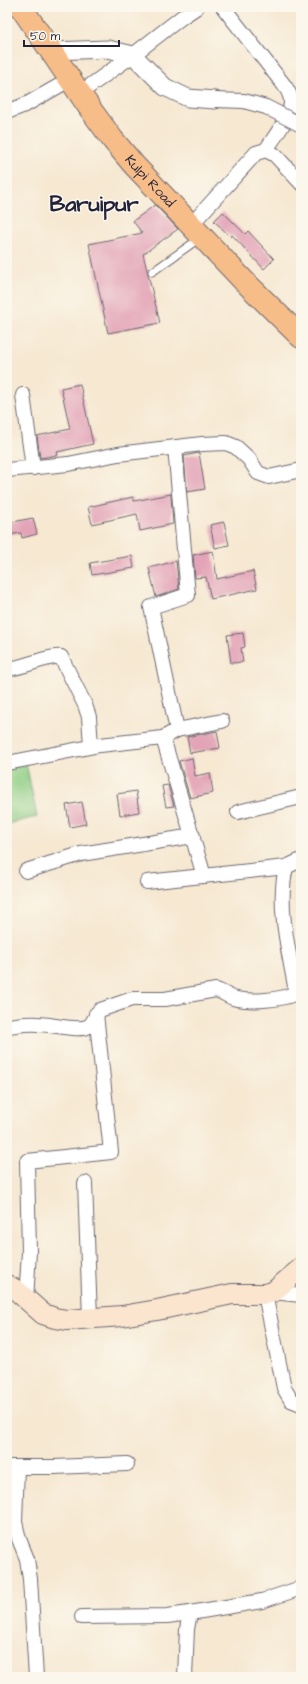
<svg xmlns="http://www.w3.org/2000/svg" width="308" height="1684" font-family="'Architects Daughter',sans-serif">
	<rect width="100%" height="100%" fill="#fbf7ec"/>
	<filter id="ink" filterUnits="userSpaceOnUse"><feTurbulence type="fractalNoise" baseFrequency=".025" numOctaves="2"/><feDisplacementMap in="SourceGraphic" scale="8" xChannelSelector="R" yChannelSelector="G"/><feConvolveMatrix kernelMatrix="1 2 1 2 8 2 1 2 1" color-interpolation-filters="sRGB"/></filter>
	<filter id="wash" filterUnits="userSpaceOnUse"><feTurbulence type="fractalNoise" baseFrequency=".012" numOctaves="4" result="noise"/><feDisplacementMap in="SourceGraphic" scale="16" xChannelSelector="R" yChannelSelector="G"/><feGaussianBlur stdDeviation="0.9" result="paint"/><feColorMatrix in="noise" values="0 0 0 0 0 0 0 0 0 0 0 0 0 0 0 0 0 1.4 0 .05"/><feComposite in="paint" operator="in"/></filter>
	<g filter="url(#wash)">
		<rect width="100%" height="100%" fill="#f6e8d1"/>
		<!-- green -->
		<polygon fill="#8fce85" stroke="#587860" points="26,763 37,817 7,824 7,767"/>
		<g id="blocks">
			<!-- building -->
			<g fill="#e3a4b8">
				<polygon points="155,205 178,229 143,254 160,323 108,333 89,244 142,233 133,221"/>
				<polygon points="223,212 245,234 248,231 274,259 264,269 232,235 231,237 214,221"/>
				<polygon points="80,384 93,444 57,452 58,455 40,458 37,436 70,429 61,388"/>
				<polygon points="199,453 205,489 187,492 184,456"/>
				<polygon points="171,494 173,524 140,531 137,514 92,524 88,507 133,497 134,501"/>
				<polygon points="33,518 37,534 22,538 21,533 7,535 7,523"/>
				<polygon points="224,522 229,545 215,548 210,525"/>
				<polygon points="213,551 217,579 253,571 257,589 211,599 206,577 195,578 193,555"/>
				<polygon points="132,556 134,568 92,575 90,563"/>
				<polygon points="176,561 179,589 156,597 149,568"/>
				<polygon points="243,633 245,647 241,648 243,662 231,663 227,635"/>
				<polygon points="217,731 220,748 190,753 187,737"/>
				<polygon points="192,758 195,776 210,773 213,793 190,798 179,761"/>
				<polygon points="168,785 174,806 166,807 162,786"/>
				<polygon points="136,791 139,812 120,815 117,794"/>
				<polygon points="82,802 86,824 70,827 66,805"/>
			</g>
		</g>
	</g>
	<g filter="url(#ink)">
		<use href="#blocks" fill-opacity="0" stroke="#6c6770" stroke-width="1"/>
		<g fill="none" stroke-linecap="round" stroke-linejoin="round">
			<!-- service casing -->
			<g stroke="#6c6770" stroke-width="9">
				<polyline id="service" points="152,272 200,238"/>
			</g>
			<!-- minor casing -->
			<g stroke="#6c6770" stroke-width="16">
				<g id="minor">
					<path d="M223 7 284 85C286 88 289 92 290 96 296 111 274 137 266 150"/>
					<polyline points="80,93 133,55 182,17 197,7"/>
					<polyline points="7,112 27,104 71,79"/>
					<polyline points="190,226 256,153 266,150 275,155 301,183"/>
					<polyline points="23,395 33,468"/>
					<polyline points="175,447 188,595 151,607 177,730"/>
					<polyline points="7,470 68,464 118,454 202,444 226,443 236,447 249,459 258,473 269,477 301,470"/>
					<path d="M7 669C23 668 48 655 61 657L85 705 89 717 91 746"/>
					<polyline points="163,738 204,876"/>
					<polyline points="7,763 100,745 163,738 177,730 222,721"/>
					<polyline points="238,812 301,797"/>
					<polyline points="26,871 81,854 193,836"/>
					<polyline points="147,882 286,867"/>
					<path d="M7 1026C17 1025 28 1023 38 1024 50 1024 77 1031 87 1027 93 1025 95 1015 100 1010L132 999H165L216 990C224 992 229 998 237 999 252 1002 280 1000 294 994L295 986C288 947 277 906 286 867L301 860"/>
					<polyline points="85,1183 90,1318"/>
					<polyline points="273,1292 301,1295"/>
					<polyline points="265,1294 284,1388 291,1400 301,1404"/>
					<polyline points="26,1300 29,1252 27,1161 111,1152 96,1014"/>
					<polyline points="7,1467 54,1467 127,1464"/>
					<polyline points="17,1467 15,1522 19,1539 27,1559 30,1579 36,1677"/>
					<polyline points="82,1617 167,1616 190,1613 262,1601 301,1588"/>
					<polyline points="185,1677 187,1629 190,1613"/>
				</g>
			</g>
			<!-- tertiary casing -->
			<g stroke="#6c6770" stroke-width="19">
				<polyline id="tertiary" points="51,51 108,49 133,55 165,87 188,98 215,100"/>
			</g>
			<!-- secondary casing -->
			<g stroke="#6c6770" stroke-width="22">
				<polyline id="secondary" points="7,1285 16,1290 43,1314 55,1318 67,1320 122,1316 157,1310 232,1294 265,1294 273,1292 301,1268"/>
			</g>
			<!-- primary casing -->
			<g stroke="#6c6770" stroke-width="24">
				<g id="primary">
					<path id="s1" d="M21 7 91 110 113 140 134 165 243 280 301 337"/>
				</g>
			</g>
			<!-- service -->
			<use href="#service" stroke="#fff" stroke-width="7"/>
			<!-- minor -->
			<use href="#minor" stroke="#fff" stroke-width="14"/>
			<!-- tertiary -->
			<use href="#tertiary" stroke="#fff" stroke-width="17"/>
			<!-- secondary -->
			<use href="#secondary" stroke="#fce5cf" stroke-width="20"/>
			<!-- primary -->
			<use href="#primary" stroke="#f7bd88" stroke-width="22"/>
			<!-- minor-bridge casing -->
			<g stroke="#6c6770" stroke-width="16" stroke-linecap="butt">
				<polyline id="minor-bridge" points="215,100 244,101 266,107 301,125"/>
			</g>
			<!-- minor-bridge -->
			<use href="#minor-bridge" stroke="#fff" stroke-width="14"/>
		</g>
	</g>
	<g text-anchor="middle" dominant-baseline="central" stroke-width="3" stroke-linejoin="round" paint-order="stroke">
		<!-- street labels -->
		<g font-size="14" fill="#22223b" stroke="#fbf7ec">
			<text stroke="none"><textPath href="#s1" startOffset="217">Kulpi Road</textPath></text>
		</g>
		<!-- town labels -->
		<g font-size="22" font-weight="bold" fill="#22223b" stroke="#fbf7ec">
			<text x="94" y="204">Baruipur</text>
		</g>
	</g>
	<!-- margin -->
	<rect width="308" height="1684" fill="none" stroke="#fbf7ec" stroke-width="24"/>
	<!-- scale -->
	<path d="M24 40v6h95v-6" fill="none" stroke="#22223b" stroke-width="2"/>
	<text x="30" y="40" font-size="12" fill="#22223b" stroke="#fbf7ec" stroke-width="3" paint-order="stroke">50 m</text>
</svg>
